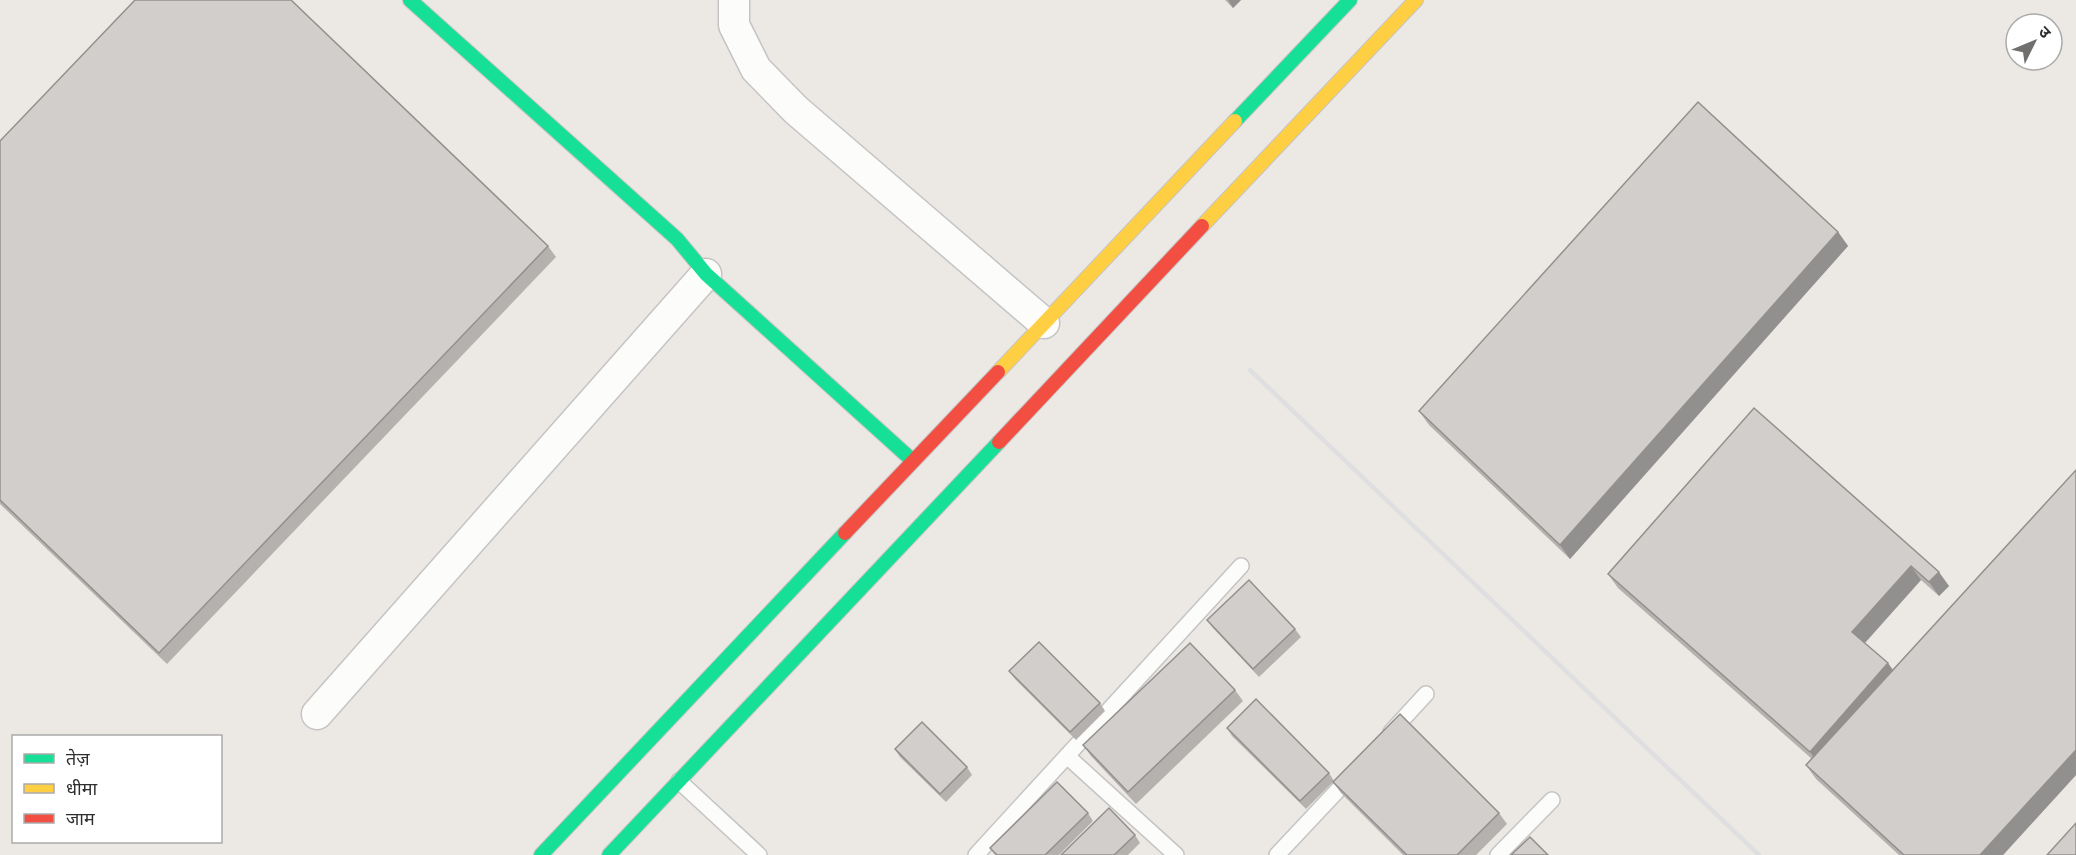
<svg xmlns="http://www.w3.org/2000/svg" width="2076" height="855" font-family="'Sofia Sans Condensed','Noto Sans Devanagari',sans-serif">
	<rect width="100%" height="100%" fill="#ece8e4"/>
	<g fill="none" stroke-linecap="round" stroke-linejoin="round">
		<!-- lane casing -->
		<g stroke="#c5c4c5" stroke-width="18">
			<g id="lane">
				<polyline points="1391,732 1426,694"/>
				<polyline points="1067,756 1176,855"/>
				<polyline points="679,781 759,855"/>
				<polyline points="976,855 1241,566"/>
				<polyline points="1277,855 1353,774"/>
				<polyline points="1498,855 1552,800"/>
			</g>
		</g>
		<!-- street casing -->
		<g stroke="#c5c4c5" stroke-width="33">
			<g id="street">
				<polyline points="734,0 734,25 756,69 796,110 1044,323"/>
				<polyline points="317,714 706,274"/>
			</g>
		</g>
		<!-- fast casing -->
		<g stroke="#c5c4c5" stroke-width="16">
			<g id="fast">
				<polyline points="410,0 677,239 706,274 913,461"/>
				<polyline points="1235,121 1350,0"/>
				<polyline points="541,855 845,533"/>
				<polyline points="609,855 999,442"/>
			</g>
		</g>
		<!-- slow casing -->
		<g stroke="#c5c4c5" stroke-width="16">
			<g id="slow">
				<polyline points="1202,226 1416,0"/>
				<polyline points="998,372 1235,121"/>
			</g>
		</g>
		<!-- jam casing -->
		<g stroke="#c5c4c5" stroke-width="16">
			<g id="jam">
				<polyline points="999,442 1202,226"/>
				<polyline points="845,533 998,372"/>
			</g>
		</g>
		<!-- lane -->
		<use href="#lane" stroke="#fcfcfb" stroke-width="15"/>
		<!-- street -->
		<use href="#street" stroke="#fcfcfb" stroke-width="30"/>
		<!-- fast -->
		<use href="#fast" stroke="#16e098" stroke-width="14"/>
		<!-- slow -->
		<use href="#slow" stroke="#ffcf43" stroke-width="14"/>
		<!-- jam -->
		<use href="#jam" stroke="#f24e42" stroke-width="14"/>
		<!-- rail -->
		<polyline stroke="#dfdfe1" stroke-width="4.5" points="1250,370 1759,855"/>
	</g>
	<!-- wall -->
	<g fill="#b4b1af">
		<polygon points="1225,0 1241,0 1233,8"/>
		<polygon points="0,141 548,246 556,257 167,664 0,504"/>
		<polygon points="1838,232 1848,246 1570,559 1429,425 1419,411"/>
		<polygon points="1754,408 1949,586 1939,596 1921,580 1865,643 1893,670 2076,470 2076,775 2003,855 1899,855 1816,779 1806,765 1812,759 1618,588 1608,574"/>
		<polygon points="1207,620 1295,629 1301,637 1259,677 1213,628"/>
		<polygon points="1009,671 1100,703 1105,711 1076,740 1015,679"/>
		<polygon points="1235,690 1243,701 1136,804 1091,756 1083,745"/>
		<polygon points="1227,728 1329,773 1334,781 1306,809 1232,736"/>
		<polygon points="895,749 967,767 972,775 946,802 900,757"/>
		<polygon points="1333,782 1499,813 1507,824 1476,855 1403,855 1341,793"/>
		<polygon points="1088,813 1093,821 1059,855 995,855 990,848"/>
		<polygon points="1135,835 1140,843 1128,855 1061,855"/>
	</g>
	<!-- shaded-wall -->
	<g fill="#92908e">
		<polygon points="1228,0 1241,0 1233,8"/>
		<polygon points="1838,232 1848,246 1570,559 1560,545"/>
		<polygon points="1911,566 1921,580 1862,646 1852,632"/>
		<polygon points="1939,572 1949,586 1939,596 1929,582"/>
		<polygon points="1888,663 1898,677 1820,766 1810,752"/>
		<polygon points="2076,750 2076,775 2003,855 1980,855"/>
	</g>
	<!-- building -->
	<g fill="#d1cecb" stroke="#92908e" stroke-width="1.5">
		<polygon points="135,0 291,0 548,246 159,653 0,500 0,141"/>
		<polygon points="1698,102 1838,232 1560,545 1419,411"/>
		<polygon points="1754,408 1939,572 1929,582 1911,566 1852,632 1888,663 1810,752 1608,574"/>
		<polygon points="2076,470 2076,750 1980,855 1904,855 1806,765"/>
		<polygon points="1249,580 1295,629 1253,669 1207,620"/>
		<polygon points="1039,642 1100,703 1070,732 1009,671"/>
		<polygon points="1190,643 1235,690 1128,792 1083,745"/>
		<polygon points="1256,699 1329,773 1300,801 1227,728"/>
		<polygon points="1400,714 1499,813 1457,855 1407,855 1333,782"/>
		<polygon points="922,722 967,767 940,794 895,749"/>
		<polygon points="1057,782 1088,813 1045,855 997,855 990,848"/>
		<polygon points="1109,808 1135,835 1114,855 1061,855"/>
		<polygon points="2076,823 2076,855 2047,855"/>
		<polygon points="1530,837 1548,855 1511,855"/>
	</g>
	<!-- legend -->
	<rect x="12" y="735" width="210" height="108" fill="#ffffff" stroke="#ababab" stroke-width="1.5"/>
	<rect x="24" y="754" width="30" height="9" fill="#16e098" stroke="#ababab" stroke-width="1.5"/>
	<text x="66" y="765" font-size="18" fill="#2e2e2e">तेज़</text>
	<rect x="24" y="784" width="30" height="9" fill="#ffcf43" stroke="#ababab" stroke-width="1.5"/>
	<text x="66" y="795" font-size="18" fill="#2e2e2e">धीमा</text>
	<rect x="24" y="814" width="30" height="9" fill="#f24e42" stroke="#ababab" stroke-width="1.5"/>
	<text x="66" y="825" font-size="18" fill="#2e2e2e">जाम</text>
	<!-- north arrow -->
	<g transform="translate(2034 42) rotate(47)"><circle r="28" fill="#ffffff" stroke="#ababab" stroke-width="1.5"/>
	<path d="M0-4.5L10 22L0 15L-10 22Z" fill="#706f6e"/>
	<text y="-9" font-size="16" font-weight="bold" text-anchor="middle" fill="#2e2e2e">उ</text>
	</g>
</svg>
